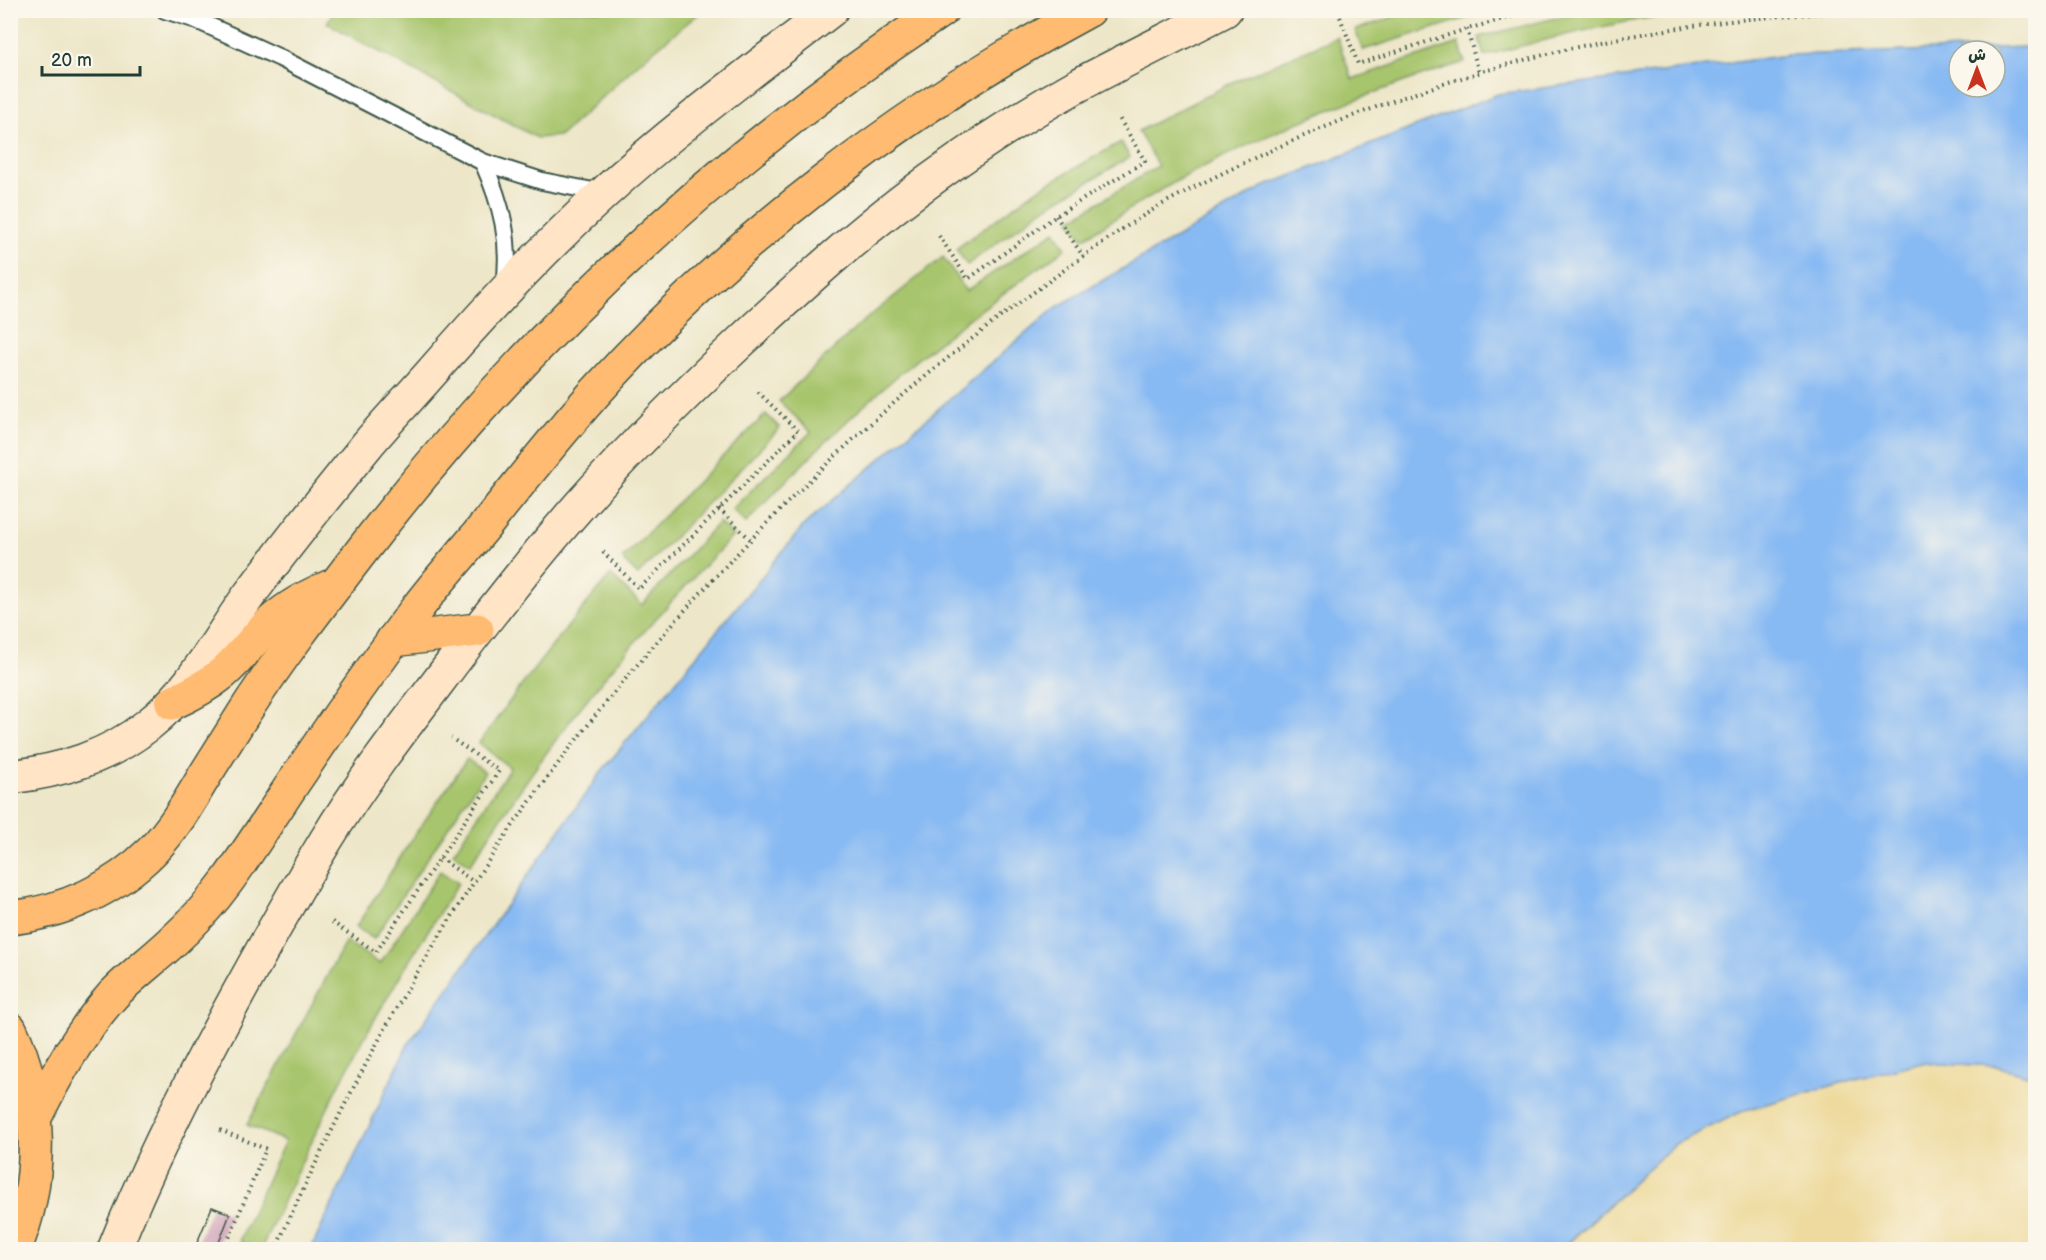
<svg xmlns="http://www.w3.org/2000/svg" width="2046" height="1260" font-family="'Balsamiq Sans','Playpen Sans Arabic',sans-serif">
	<rect width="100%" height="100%" fill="#fbf7ec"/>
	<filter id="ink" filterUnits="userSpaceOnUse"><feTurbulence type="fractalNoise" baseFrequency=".0167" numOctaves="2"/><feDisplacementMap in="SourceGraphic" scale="12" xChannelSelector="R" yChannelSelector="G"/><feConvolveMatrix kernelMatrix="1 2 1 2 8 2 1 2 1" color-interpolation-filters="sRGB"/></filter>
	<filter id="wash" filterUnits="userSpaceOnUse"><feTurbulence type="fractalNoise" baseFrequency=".008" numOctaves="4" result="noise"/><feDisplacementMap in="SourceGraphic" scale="24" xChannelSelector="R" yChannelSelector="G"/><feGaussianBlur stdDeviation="1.35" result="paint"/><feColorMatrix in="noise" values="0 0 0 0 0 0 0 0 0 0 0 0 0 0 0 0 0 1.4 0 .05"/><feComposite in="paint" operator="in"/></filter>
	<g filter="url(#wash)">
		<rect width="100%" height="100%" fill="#ede6c8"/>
		<!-- green -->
		<g fill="#a7c56c" stroke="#638150" stroke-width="1.5">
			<polygon points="1414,10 1490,10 1490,11 1363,50 1355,30"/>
			<polygon points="334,11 334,10 702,11 643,59 560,136 537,138 327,23"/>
			<path d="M1584 11 1585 10 1695 11C1623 20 1554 37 1484 56L1479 37Z"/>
			<path d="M1337 37 1352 79 1459 43 1465 62C1375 90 1289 123 1205 166 1163 187 1123 213 1083 239L1070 220 1158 166 1138 131 1235 81Z"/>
			<polygon points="1121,142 1130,157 1046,207 967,265 956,249 1035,191"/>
			<path d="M1055 231 1066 248C1009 290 950 330 896 377 843 423 794 471 746 523L732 509 811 432 779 401 860 324 943 257 966 291Z"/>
			<polygon points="766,414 780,428 638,575 622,559 717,462"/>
			<path d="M719 522 733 536C684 587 636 638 592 693 548 748 508 806 470 865L453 853 510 768 479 743C521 685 564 629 611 575L642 605Z"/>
			<polygon points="467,759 485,772 374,939 356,927 410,842"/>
			<path d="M440 871 458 883C421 942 383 1002 350 1064 318 1125 290 1187 261 1249L239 1241 285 1141 247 1125 346 941 380 964Z"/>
		</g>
		<!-- sand -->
		<polygon fill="#eeda9e" stroke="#868c69" stroke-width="1.5" points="1922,1062 1996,1066 2035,1077 2035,1249 1561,1250 1675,1144 1745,1110 1859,1078"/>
		<!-- water -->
		<path fill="#87b9f3" stroke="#537b94" stroke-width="1.5" fill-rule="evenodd" d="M2026 47 2036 48 2035 1077 1996 1066 1922 1062 1859 1078 1745 1110 1675 1144 1561 1249H311L407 1046 601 772 805 524 1055 308 1263 187 1498 94 1788 55ZM1959 51H1995V87H1959Z"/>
		<g id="blocks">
			<!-- building -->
			<polygon fill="#c996b0" points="212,1207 230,1214 216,1250 194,1250"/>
		</g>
	</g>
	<g filter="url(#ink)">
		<use href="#blocks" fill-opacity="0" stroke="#3e564a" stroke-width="1.5"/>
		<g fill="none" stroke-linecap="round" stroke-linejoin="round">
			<!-- lane casing -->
			<g stroke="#3e564a" stroke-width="20">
				<g id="lane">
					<polyline points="165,10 194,19 280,58 483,162 542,181 603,193"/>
					<path d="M483 162C502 205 511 240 505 286"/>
				</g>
			</g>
			<!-- secondary casing -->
			<g stroke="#3e564a" stroke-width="36">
				<g id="secondary">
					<path d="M10 777C61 771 108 757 148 725 192 691 218 638 250 594 288 543 327 494 367 445 388 420 411 396 432 372 486 310 542 250 603 194 675 128 754 70 831 10"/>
					<path d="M114 1250C149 1162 192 1078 237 996 266 943 295 891 326 840 359 786 397 736 435 686 481 625 528 564 579 506 628 450 681 398 735 347 799 287 864 227 936 176 980 144 1026 114 1073 88 1123 61 1175 36 1225 10"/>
				</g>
			</g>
			<!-- highway casing -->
			<g stroke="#3e564a" stroke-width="36">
				<g id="highway">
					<polyline points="393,640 477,630"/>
					<path d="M172 703C190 695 207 686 223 673 238 660 250 644 264 629 282 610 305 597 329 587"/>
					<path d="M10 918C64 912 114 889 152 851 174 828 189 802 205 775 218 754 231 734 244 713 279 659 318 608 357 557 521 342 716 160 942 10"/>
					<path d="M10 1029C42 1095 44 1182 14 1250"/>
					<path d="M34 1119C56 1075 80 1032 113 995 131 976 152 961 171 943 192 924 212 902 228 880 254 844 277 806 302 770 338 716 376 663 415 611 438 580 465 551 489 521 523 478 557 436 593 395 733 239 905 108 1089 10"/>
				</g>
			</g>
			<!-- path -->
			<g stroke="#3e564a" stroke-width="4" stroke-dasharray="1.5 4.5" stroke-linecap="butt">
				<polyline points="1927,10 2036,14"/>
				<polyline points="1340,17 1358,64 1467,29 1536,10"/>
				<polyline points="1467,29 1479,73"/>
				<polyline points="1056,216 1083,256"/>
				<polyline points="939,236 968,279 1056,216 1145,161 1119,118"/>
				<polyline points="719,509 750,539"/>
				<polyline points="603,552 639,589 798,431 756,390"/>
				<polyline points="440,858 474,882"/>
				<polyline points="332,922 376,952 499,771 451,738"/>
				<polyline points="220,1130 266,1149 224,1250"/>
				<polyline points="225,1247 233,1250"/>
				<path d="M275 1250C328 1134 385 1020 454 913 553 758 667 621 798 492 877 414 957 347 1048 282 1083 256 1119 230 1156 208 1190 188 1227 171 1263 154 1401 91 1549 45 1700 25 1769 15 1838 12 1907 10"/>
			</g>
			<!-- lane -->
			<use href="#lane" stroke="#fff" stroke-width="16"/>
			<!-- secondary -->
			<use href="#secondary" stroke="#ffe4c6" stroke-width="33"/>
			<!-- highway -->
			<use href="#highway" stroke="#febb71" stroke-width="33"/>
		</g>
	</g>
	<!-- margin -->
	<rect width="2046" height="1260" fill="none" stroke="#fbf7ec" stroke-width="36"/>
	<!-- north arrow -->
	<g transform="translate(1977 69)"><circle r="28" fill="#fbf7ec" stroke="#a3ada2" stroke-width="1.5"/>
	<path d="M0-4.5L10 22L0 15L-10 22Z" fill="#c8321e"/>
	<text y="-9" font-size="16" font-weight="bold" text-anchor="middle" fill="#1f3d34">ش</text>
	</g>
	<!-- scale -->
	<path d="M42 66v9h98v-9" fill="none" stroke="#1f3d34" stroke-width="3"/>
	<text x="51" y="66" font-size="18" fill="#1f3d34" stroke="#fbf7ec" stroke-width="4.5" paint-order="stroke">20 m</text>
</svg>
